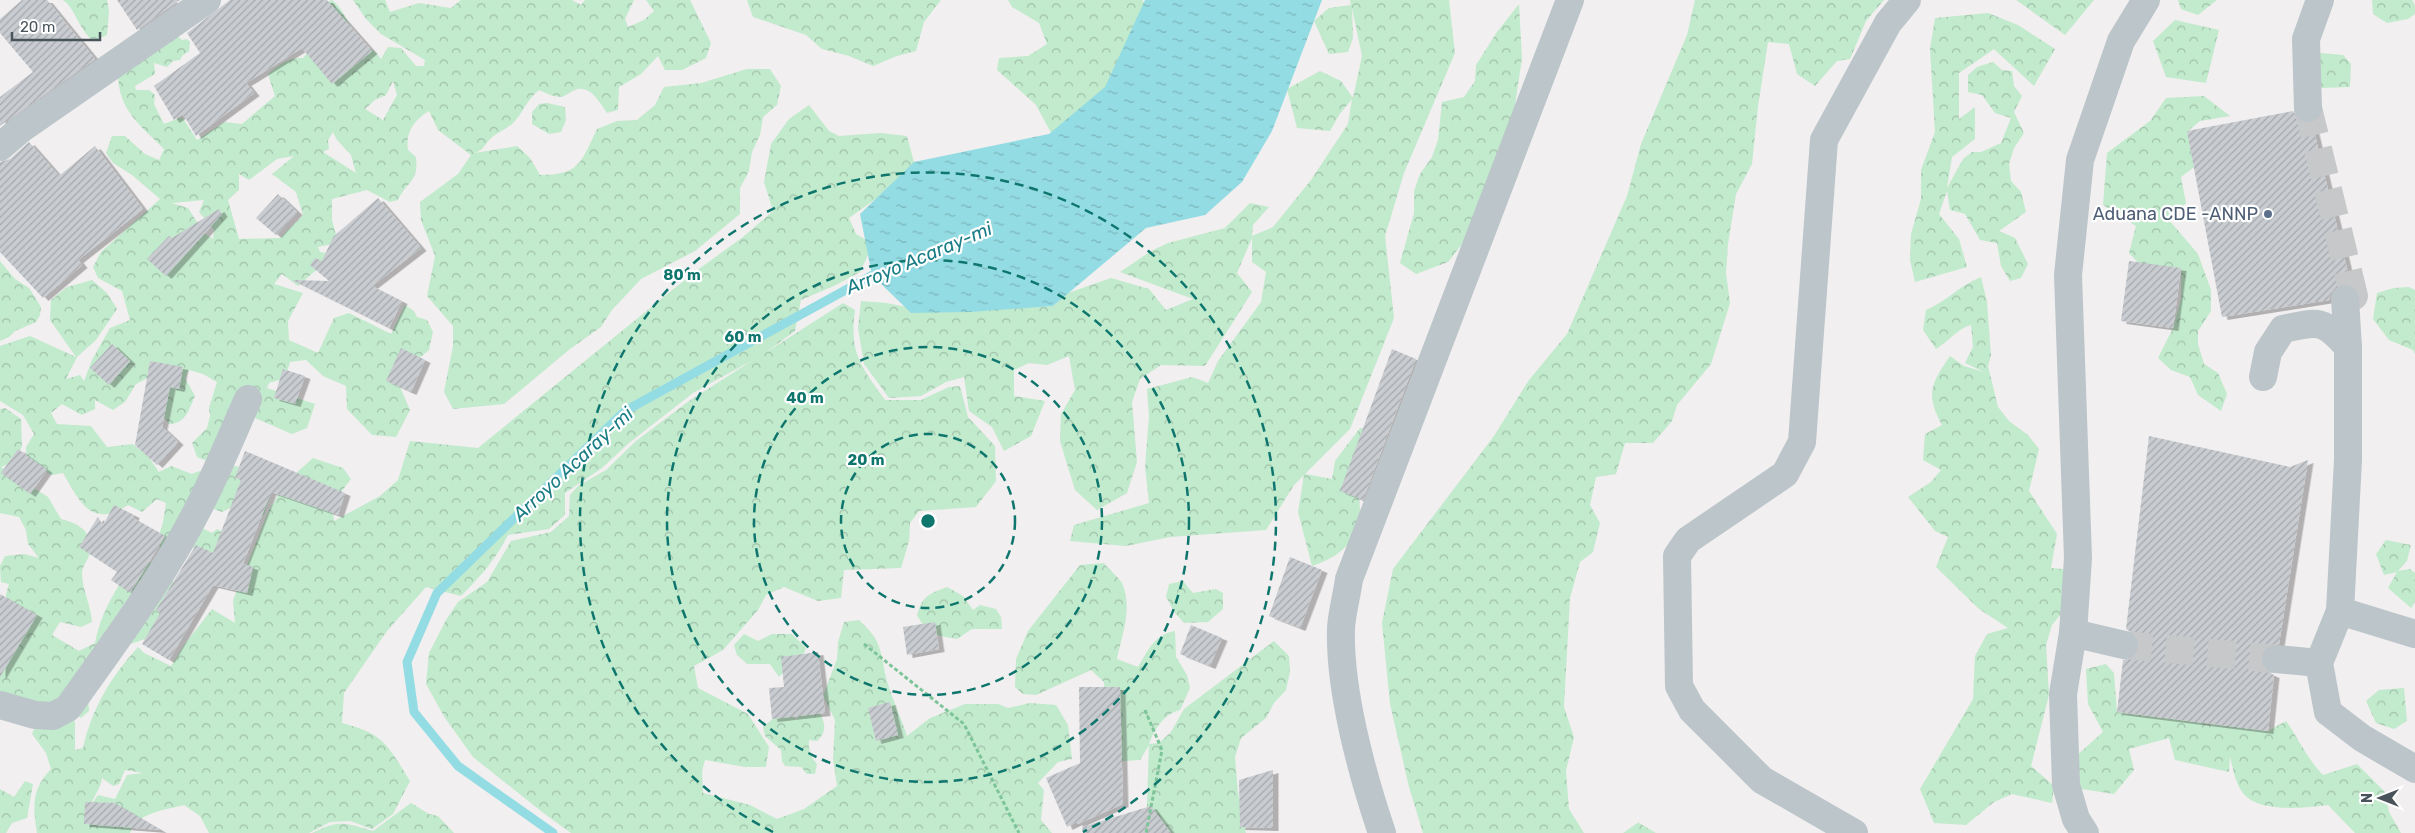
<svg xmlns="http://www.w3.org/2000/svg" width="2415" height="833" font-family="Rubik,sans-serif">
	<defs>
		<pattern id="forest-crowns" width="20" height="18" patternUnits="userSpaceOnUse" patternTransform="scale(1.25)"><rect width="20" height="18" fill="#c2eacd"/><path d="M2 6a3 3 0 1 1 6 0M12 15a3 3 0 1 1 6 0" fill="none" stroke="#a0c0a9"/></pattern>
		<pattern id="water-ripples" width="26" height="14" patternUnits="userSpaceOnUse" patternTransform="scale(1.25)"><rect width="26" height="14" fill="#94dce3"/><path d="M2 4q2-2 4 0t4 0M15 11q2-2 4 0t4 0" fill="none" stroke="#7bb5bb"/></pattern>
		<pattern id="building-hatch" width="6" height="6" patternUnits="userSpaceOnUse" patternTransform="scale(1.25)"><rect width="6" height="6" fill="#c9cdd1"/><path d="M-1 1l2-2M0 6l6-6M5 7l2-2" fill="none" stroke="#a5a9ad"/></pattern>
		<filter id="shadow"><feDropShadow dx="5.5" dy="3" stdDeviation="0" flood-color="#0004"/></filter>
	</defs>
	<rect width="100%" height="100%" fill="#f1efef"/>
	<!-- forest -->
	<g fill="url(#forest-crowns)" fill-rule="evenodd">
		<path d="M63 0H107L109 11 107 35 93 41C78 28 75 8 63 0Z"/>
		<path d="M332 0C343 8 347 22 354 34 361 44 374 48 381 59L388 47 401 48 416 66H424L425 60 381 34 366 19 353 0H385L390 12 419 3 451 8 461 0H572L581 5 585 0H634L625 19 628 27 644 20 654 11 646 0H690L711 43 706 58 682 70H665L658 56 641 74 619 87 618 110 607 113C600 103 590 84 575 90 570 92 566 96 561 97 553 97 546 93 539 90 526 100 523 114 512 124 505 130 496 133 489 140 484 146 483 150 475 153L517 146 530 158 540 175C580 175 581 162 597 129L617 121 637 120 655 105 664 87 701 83 747 69H770L781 86 777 105 763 117 760 135 752 152 749 171 740 188V214L695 251 641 279 612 310 601 327 570 349 504 404 453 409 444 392 453 346V326L427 296 435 256 421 220 420 202 458 174 471 155 438 130 429 111C414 120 405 133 408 150L416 157C419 182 408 180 398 200L390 202 367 190 332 199V220L338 243 318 247 320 252 352 257 349 269 315 271 298 286 282 274 274 284 303 293 288 321 289 340 318 353 334 318 349 313 391 334 405 305 414 311 417 317 427 320 433 332 429 350 396 378 410 410 396 437 372 435 347 409 346 386 323 376 306 360 290 362 285 378 269 383 267 388 315 404 307 428 292 434 255 418 240 422 212 463 197 457 192 443 207 428 210 416 209 408 217 382 203 374 189 370 185 378 195 396C189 409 186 424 169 424L158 409 157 373 136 384 125 402 113 410 95 400V409L82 415 62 404 51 413 57 424 91 426 107 447 133 444 148 456 159 472 171 466 192 474C208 468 235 458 249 474 256 482 260 492 269 499L264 515 253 520 236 505 222 512 211 508 202 528 212 533 217 529 226 533 210 559 186 543 163 551 157 542 163 522 166 503 157 499 142 512 128 505C91 529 80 502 63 473L52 475 26 462V447L34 434 23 415 0 401V346L30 336 76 357 50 320 51 300 67 287 92 280 107 293 117 309 96 340 77 357 66 379 80 375 84 381 92 360 110 328 130 320 122 291 98 278 93 267 101 252 160 199 132 175 113 163 106 153 112 136H125L145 154 159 160 164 149C140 125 118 110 118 73L175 34 182 40 187 39 190 42 189 51 182 56 180 60 173 61 167 67 154 63 155 74 135 86 136 90H149L155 95 154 104 164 124 182 117 197 140 224 122 242 124 275 96 268 74C279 65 288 57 303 58L307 53 319 5ZM393 81 397 95 383 120 365 109 375 100 386 95ZM333 132 337 140 351 155 356 173 323 152 329 149 328 140ZM294 156 272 174 296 192 303 215 280 238 239 239 228 200 239 190V174L249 180 277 159ZM204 200 199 212 214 230 213 239 204 233 188 208 172 203Z"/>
		<polygon points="747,0 941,0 924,22 916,51 897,56 873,66 849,56 822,49 806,35 753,17"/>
		<polygon points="1008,0 1142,0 1149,8 1158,67 1056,142 1036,105 997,70 999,58 1028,56 1047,44 1039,23 1012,7"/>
		<path d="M1350 0H1449L1455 53 1404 173 1385 236 1394 318 1350 429 1305 474 1332 479 1335 461 1360 428 1377 431 1387 415V438C1375 449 1361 467 1359 484 1357 495 1362 508 1359 519 1354 546 1336 558 1312 566L1298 512 1304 475 1294 485 1266 530 1170 537 1126 546 1070 541 1074 525 1149 503 1145 467 1149 416 1147 389 1192 377 1208 383 1218 361 1261 302 1266 272 1252 262V238L1237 273 1252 292 1205 366 1161 365 1140 379 1132 402 1137 462 1127 493 1097 510 1075 490 1060 441 1061 414 1075 390 1069 356 1047 365 1029 363 1014 370V396L1045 401 1031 436 1004 451 992 427 969 411 964 377 946 382 921 396 889 398 864 364 858 328 861 301 886 303 932 312 1053 306 1068 293 1111 278 1149 289 1166 310 1193 299 1120 272 1151 251 1168 243 1225 228 1250 203 1269 207 1253 225 1252 236 1273 227 1311 180 1348 124 1352 99 1339 115 1330 131 1297 128 1287 89 1320 71 1341 81 1353 98 1362 56 1352 8 1353 38 1348 52 1329 54 1314 21 1329 8 1351 5Z"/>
		<polygon points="1695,0 1884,0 1866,21 1850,59 1837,61 1815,86 1797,74 1789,44 1768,42 1758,106 1752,164 1736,194 1728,244 1726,273 1730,303 1711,364 1677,405 1672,421 1653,443 1625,443 1616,474 1596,477 1590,505 1600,523 1593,552 1580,562 1570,598 1564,707 1574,737 1566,771 1569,809 1584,833 1423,833 1409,787 1390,704 1382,623 1393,569 1494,436 1529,380 1567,334 1627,196 1641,144 1687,35"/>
		<polygon points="2016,0 2094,0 2065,35"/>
		<polygon points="2178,0 2217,0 2198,15 2181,9"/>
		<polygon points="2372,0 2412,0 2415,5 2415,14 2408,19 2387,23 2373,14"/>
		<polygon points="1519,4 1522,58 1514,112 1474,222 1462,244 1448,262 1416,274 1400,263 1414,213 1414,191 1420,174 1432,157 1438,140 1442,102 1464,97 1475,81 1476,65 1497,32"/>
		<polygon points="1988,13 2018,25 2055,49 2034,86 1994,49 1959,73 1959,119 1975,107 1975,139 1952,157 1947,188 1963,159 1972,152 1981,152 2001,143 2011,118 1995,113 1982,95 1968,92 1968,75 1977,67 1993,62 2002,70 2012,71 2014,86 2022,96 2014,112 2024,133 2014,148 2009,164 2011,181 2021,192 2026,212 1999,231 2015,238 2028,264 2021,278 2010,281 2001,266 1997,243 1980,240 1965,214 1950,210 1947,191 1939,214 1959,239 1967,267 1915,282 1910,260 1911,234 1921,199 1921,170 1935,132 1930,49 1935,18"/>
		<polygon points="2175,20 2219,30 2206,83 2166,77 2153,41"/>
		<polygon points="2321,53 2343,55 2351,64 2350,87 2321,88 2307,82 2307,63"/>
		<polygon points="2204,96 2230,116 2200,121 2188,131 2194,167 2181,177 2186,203 2169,220 2198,254 2211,290 2211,311 2198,331 2198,344 2204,364 2218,373 2227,394 2221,411 2198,395 2190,377 2171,370 2158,358 2173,328 2181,299 2181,269 2146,271 2129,253 2136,226 2103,205 2107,153 2150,121 2166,98"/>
		<polygon points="547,103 565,107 566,120 561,132 549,134 532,124 532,112 539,104"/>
		<path d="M809 105 829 131 839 136 880 133 907 136 916 170 849 218 856 234 873 244 860 272 836 285 801 300 795 331 765 353 843 303 855 310C849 354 861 366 885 400H921L949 387 960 386 968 417 995 446 996 481 976 507 919 511 910 523 909 541 901 568 844 570 841 598 818 601 784 587 766 595 758 610 723 650 694 666 698 688 748 714 769 747 766 767H745L705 760 702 771 703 793 750 805 777 819 804 809 837 786 833 759 835 720 823 696 837 659 838 642 844 622 859 620C884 643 879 650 887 681 892 699 901 717 907 736L930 718 965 704H998L1008 708 1030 703 1056 705 1068 725 1072 759 1058 762 1038 783 1044 790 1041 820 1052 833H571L546 815 473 757 445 718 426 684 429 653 446 620 458 602 487 582 511 541 551 532 569 516 570 495 578 486 606 470 636 441 689 401 753 360 693 393 629 443 602 468 565 493V515L549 529 508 535C496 559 480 577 461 596L426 587 387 631 344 693 342 723C385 734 388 746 410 781L393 814 372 829 350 821 330 822 309 833H209L200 816 184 805C166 810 137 812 130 833H37C33 806 31 790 51 769L46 753 32 734 37 722 0 697V606H6V594L9 584 1 582 0 566 5 556 24 554 39 558 28 544 26 530 19 517 0 513V409L5 408 21 419 22 446 16 461 1 467 48 497 61 519C77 523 94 531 90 552 89 559 82 566 82 573 82 590 91 605 92 622L81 627 60 622 52 635 79 651 95 643C101 611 118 585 137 559L159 565 173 574V586L167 592 173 604 161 633 131 644 119 643 88 698 89 711 81 718 70 708H65L75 722V750L83 748C92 708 111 677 138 647L144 653 171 666 184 645 212 609 235 623 233 600 268 512 286 482 313 458 343 468 351 479 332 504 334 521 380 496 398 480 410 441 478 448 692 274 743 237 773 211 764 182 771 144 789 119ZM125 770 143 773 127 775 115 799 98 795 91 805C94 795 101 788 102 778L113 786 119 784Z"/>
		<polygon points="0,261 15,279 29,288 41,307 40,315 36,322 15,331 9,337 0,341"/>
		<path d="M1981 277 1987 302 1991 356 1988 366 1998 407 2009 421 2028 435 2039 449 2029 491 2057 534 2051 568 2063 569 2068 605 2052 625 2046 645 2049 695 2031 766 2054 786 2052 803 2012 794 1994 802 1966 825 1934 823 1920 789 1973 699 1975 656 1987 634 2008 628 1979 609 1936 567 1948 537 1935 531 1908 497 1931 482 1941 470 1923 460 1925 434 1942 425C1925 394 1931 384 1950 356L1964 366 1984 372 1965 363 1973 347 1971 325C1957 329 1949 341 1936 349L1923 330 1926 310C1946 302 1960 285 1981 277Z"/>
		<polygon points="2409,287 2415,290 2415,354 2413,350 2389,340 2373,319 2377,293 2394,288"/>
		<polygon points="2386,540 2411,545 2407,561 2398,571 2410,569 2415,573 2415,602 2411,608 2388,588 2397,572 2384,575 2376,554"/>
		<path d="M1104 563C1109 569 1119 578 1122 583 1133 608 1122 634 1117 659L1138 667C1148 650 1155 634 1175 631L1176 657 1187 675 1190 688 1180 710C1163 715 1155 728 1149 744L1159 743 1171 732 1184 709 1274 641 1289 656 1290 672 1286 690 1274 703 1266 718 1241 738 1235 757 1238 792 1246 833H1146L1149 745 1140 760 1125 761 1109 759 1104 682 1091 670 1036 695 1023 694 1015 687 1016 659 1028 631 1080 565Z"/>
		<polygon points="1183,581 1193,593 1216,589 1223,593 1223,609 1208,622 1184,623 1175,613 1166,597 1169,584"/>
		<path d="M947 587 963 596 973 610 980 605 996 609 1001 617 1002 629H972L957 639C935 635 929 636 917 615 923 595 929 594 947 587Z"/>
		<polygon points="744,634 758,641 772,634 792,634 806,648 800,663 788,667 779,677 770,664 747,664 737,655 734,645"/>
		<path d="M2106 664 2114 673 2117 712 2268 731 2286 721C2299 739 2307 759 2323 775L2357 764 2385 792 2389 812 2401 833H2355L2328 805C2306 808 2266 812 2248 798 2236 789 2233 769 2230 756L2229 772 2175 760 2169 738 2129 749 2134 770 2114 794 2075 788V757L2103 732 2088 704 2086 669Z"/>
		<polygon points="2404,688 2407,721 2394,729 2376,723 2366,701 2379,690"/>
		<path d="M801 710H818C825 721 828 731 817 741L809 740C808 750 811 757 817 764L815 774H807L801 767 785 766 782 761 781 750 765 736 763 727 782 711 792 713 796 720Z"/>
		<polygon points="25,781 33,784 27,818 12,823 6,833 0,833 0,789 14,797"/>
		<path d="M411 803 429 814 438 816 454 833H312C339 819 346 823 373 831Z"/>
		<polygon points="1639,822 1639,823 1656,833 1623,833"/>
	</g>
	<!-- water -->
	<polygon fill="url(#water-ripples)" points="1145,0 1322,0 1272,131 1242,182 1205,215 1146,228 1053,306 970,312 911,313 872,275 860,214 914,162 1049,134 1105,87"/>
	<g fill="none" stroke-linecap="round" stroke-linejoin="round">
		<!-- stream -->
		<polyline stroke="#94dce3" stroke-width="9" points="553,833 458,766 414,712 407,662 437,593 625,411 882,270"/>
	</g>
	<!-- building -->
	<g fill="url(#building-hatch)" filter="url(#shadow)">
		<polygon points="22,0 47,0 95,59 0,126 0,97 33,72 0,33 0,19"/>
		<polygon points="117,0 180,0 137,30"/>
		<polygon points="230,0 327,0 372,51 332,84 302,48 246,83 254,93 196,136 183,114 174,120 154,86 200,53 187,33"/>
		<polygon points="2293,111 2300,121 2312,123 2351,285 2344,284 2336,286 2331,293 2329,300 2222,317 2187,131"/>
		<polygon points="29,142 59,176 95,146 143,209 78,260 82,265 43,298 0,252 0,162 10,159"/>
		<polygon points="278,194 297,212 276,235 256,218"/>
		<polygon points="378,198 421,248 372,286 402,301 389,328 292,280 329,281 310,265 315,258 322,261 333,237"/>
		<polygon points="219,209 222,214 166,276 147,259 169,236 172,238"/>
		<polygon points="2129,261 2181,268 2173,328 2121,321"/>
		<polygon points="112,344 130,361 109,385 90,368"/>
		<polygon points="401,348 425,360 411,392 386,381"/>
		<polygon points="1392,349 1416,359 1363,500 1340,491"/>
		<polygon points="150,361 183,367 179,389 170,387 162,427 178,442 157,465 135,445"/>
		<polygon points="283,369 305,376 295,404 274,398"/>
		<polygon points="2149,436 2290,467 2308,460 2279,644 2269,645 2263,650 2261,657 2262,666 2267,672 2274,675 2268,731 2117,712 2123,660 2135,656 2139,648 2139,640 2135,634 2126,629"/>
		<polygon points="18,449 47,470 30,494 1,473"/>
		<polygon points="245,451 345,493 338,515 271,492 243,564 253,567 247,593 213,585 169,660 142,644 160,613 156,610 196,545 213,553 241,480 235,478"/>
		<polygon points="114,505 134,515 133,518 165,536 130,593 111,580 117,572 79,547 98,517 103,525"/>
		<polygon points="1290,557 1322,570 1300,628 1269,616"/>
		<polygon points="0,594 37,615 0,677"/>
		<polygon points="935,622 939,649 907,655 903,627"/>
		<polygon points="1191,625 1222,638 1210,666 1180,654"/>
		<polygon points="818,652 825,713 772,719 769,688 784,687 781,657"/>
		<polygon points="1079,687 1120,687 1123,804 1078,824 1077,822 1067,827 1046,778 1080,763"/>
		<polygon points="890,702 898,735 876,741 868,708"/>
		<polygon points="1273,770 1273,828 1240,827 1239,780"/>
		<polygon points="85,802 115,803 161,830 84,824"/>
		<polygon points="1151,806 1171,833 1083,833 1082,827"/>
	</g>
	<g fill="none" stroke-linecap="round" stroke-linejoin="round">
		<!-- minor-tunnel -->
		<g stroke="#c7c8ca" stroke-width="28" stroke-dasharray="28 14" stroke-linecap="butt">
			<polyline points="2308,108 2354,296 2345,299"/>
			<polyline points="2124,645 2276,659"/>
		</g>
		<!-- path -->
		<g stroke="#7dc599" stroke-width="3" stroke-dasharray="4 2.5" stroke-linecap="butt">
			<polyline points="864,644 964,724 1019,833"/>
			<polyline points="1145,710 1162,750 1146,833"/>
		</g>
		<!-- minor -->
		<g stroke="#bcc5ca" stroke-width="28">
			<polyline points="2308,108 2306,39 2320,0"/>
			<polyline points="0,147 21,129 207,0"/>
			<polyline points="2345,299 2348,347 2348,460 2340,611 2319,663 2328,712 2362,738 2415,769"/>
			<path d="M2263 377 2268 352 2283 329C2319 321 2323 319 2348 347"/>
			<polyline points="2340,611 2415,634"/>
			<polyline points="2073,633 2124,645"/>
			<polyline points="2276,659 2319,663"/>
			<path d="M0 705 35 715 53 716 68 708C114 643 163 578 199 507 217 472 232 435 248 399"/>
			<path d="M1382 833C1362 774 1339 690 1341 628 1342 612 1347 595 1349 579L1570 0"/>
			<polyline points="1854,833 1762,780 1692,710 1679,686 1677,556 1688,540 1785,474 1802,442 1824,140 1888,23 1907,0"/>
			<polyline points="2085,833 2076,819 2066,785 2063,694 2073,633 2078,558 2068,275 2080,160 2121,41 2146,0"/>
		</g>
	</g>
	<!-- distance rings -->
	<g fill="none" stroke="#0f766e" stroke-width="2.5" stroke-dasharray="9 6">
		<circle cx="928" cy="521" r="87"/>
		<circle cx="928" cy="521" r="174"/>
		<circle cx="928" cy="521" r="261"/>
		<path d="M773 832A348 348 0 1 1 1083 832"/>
	</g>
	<!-- markers -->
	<circle fill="#5c6f8a" stroke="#fff" stroke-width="2" cx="2268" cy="214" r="5"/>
	<g text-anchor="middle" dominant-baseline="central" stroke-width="4.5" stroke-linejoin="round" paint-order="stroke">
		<!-- service labels -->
		<g font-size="18" fill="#4e5e75" stroke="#fff" text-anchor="end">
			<text x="2258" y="214">Aduana CDE -ANNP</text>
		</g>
		<!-- water labels -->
		<g font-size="19" font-style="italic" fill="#1a7d86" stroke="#fff">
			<text transform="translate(919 258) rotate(-23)">Arroyo Acaray-mi</text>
			<text transform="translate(573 464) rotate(-43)">Arroyo Acaray-mi</text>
		</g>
	</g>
	<circle cx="928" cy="521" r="8" fill="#0f766e" stroke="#fff" stroke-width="2.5"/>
	<g font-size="15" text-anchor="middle" font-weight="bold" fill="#0f766e" stroke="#fff" stroke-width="4.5" stroke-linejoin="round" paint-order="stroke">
		<text x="682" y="280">80 m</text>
		<text x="743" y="342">60 m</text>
		<text x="805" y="403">40 m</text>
		<text x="866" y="465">20 m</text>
	</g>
	<!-- north arrow -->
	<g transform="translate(2380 798) rotate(270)" stroke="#ffffff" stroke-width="4" paint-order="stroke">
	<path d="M0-4L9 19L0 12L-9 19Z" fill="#49545a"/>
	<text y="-8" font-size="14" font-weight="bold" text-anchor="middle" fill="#49545a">N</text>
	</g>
	<!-- scale -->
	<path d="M12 32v8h88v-8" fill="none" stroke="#49545a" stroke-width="2.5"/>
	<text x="20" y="32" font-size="15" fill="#49545a" stroke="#ffffff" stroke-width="4" paint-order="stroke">20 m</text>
</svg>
